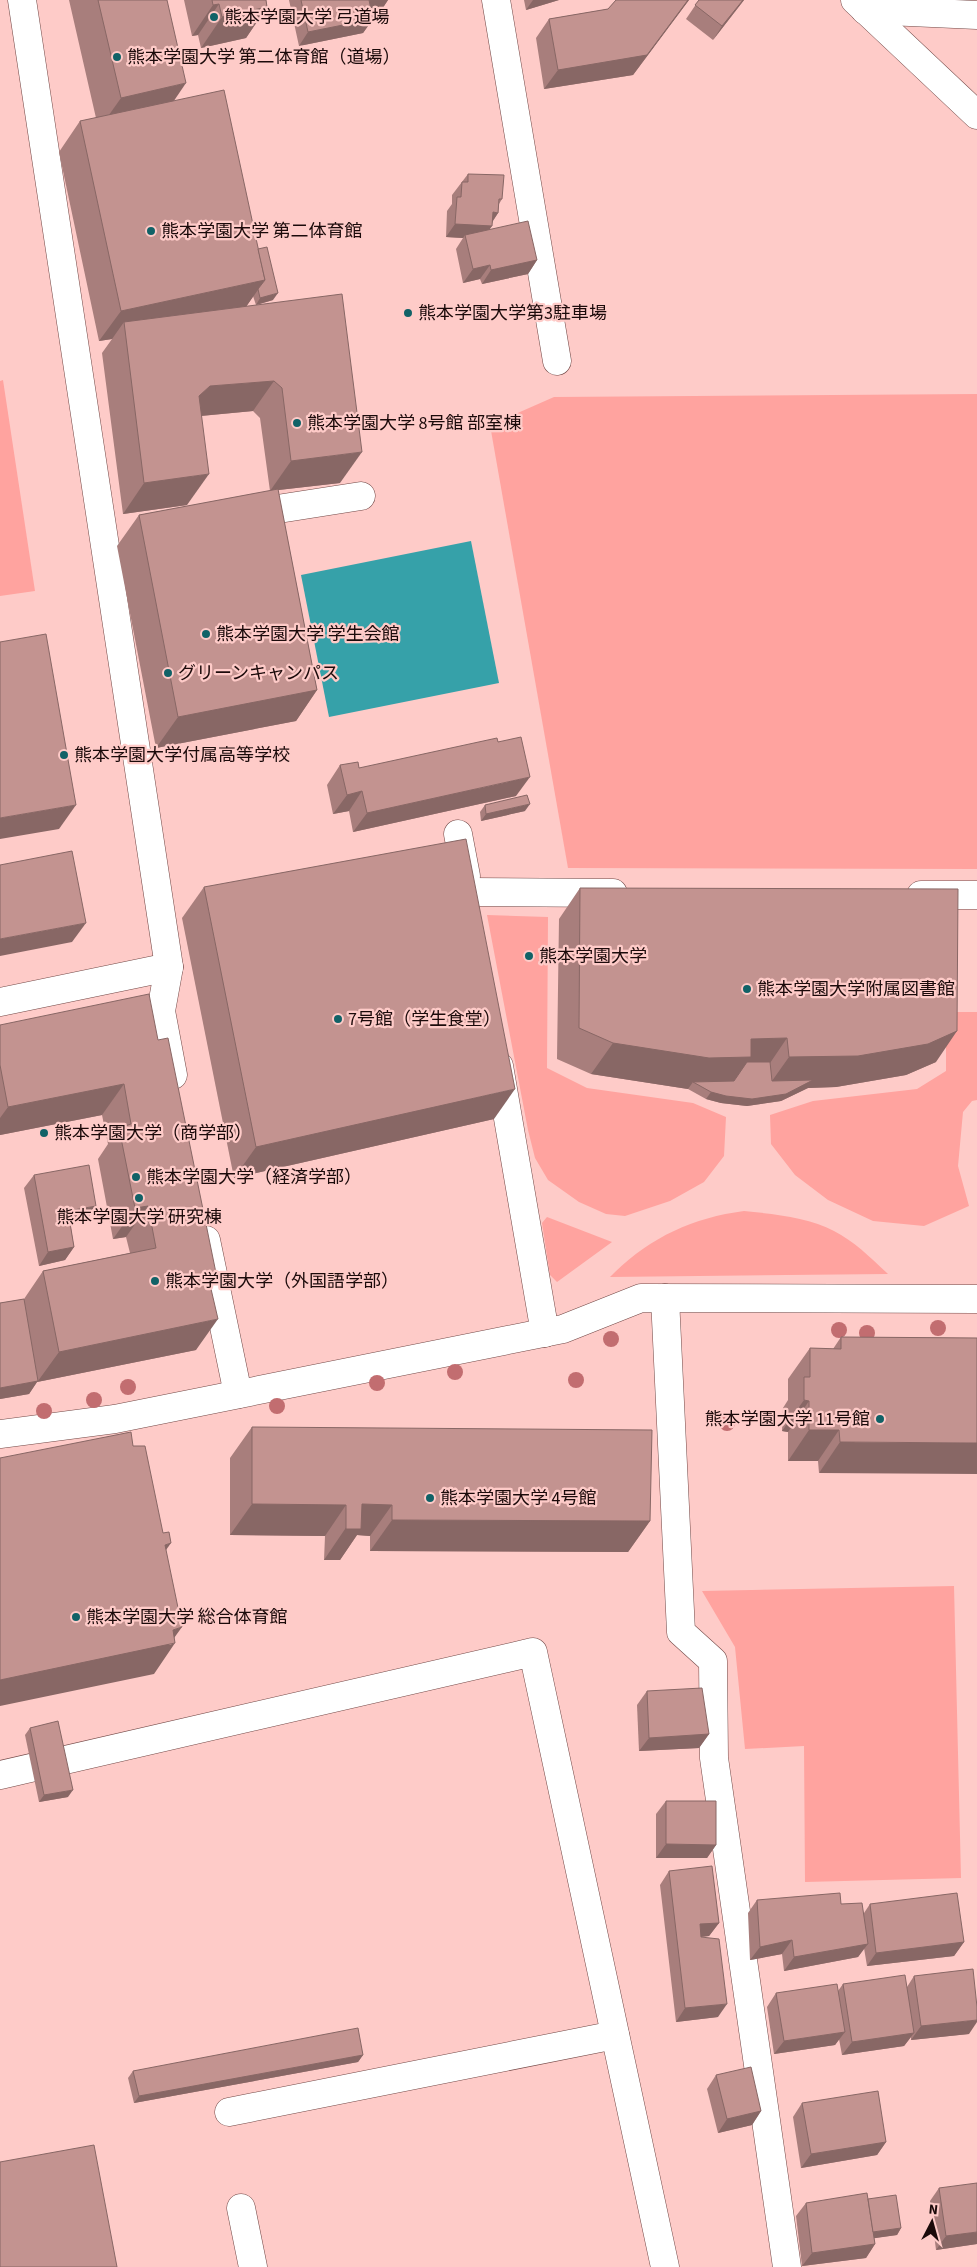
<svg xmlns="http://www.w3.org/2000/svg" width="977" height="2267" font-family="'Source Sans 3','Noto Sans JP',sans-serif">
	<rect width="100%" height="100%" fill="#fecbc8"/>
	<!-- green -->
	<g fill="#ffa39f">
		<polygon points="3,380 35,591 0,596 0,381"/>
		<polygon points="977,394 977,869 568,868 490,425 554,397"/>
		<polygon points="487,915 548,917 547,1068 587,1088 693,1103 726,1117 724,1156 704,1182 670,1201 625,1216 606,1214 579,1202 548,1180 535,1158 528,1130"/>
		<polygon points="946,1012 977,1012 977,1100 972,1101 963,1112 958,1166 969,1206 924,1226 873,1221 828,1200 795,1175 771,1144 770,1115 813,1101 917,1089 946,1071"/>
		<path d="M744 1211C773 1214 809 1217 834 1231 854 1241 872 1259 888 1274L610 1277C647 1239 691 1218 744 1211Z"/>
		<polygon points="547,1217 612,1242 557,1282 550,1275 542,1223"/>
		<polygon points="954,1586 961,1878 805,1882 804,1746 745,1749 735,1647 702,1591"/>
	</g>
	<!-- water -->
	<polygon fill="#36a1a9" points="471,541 499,683 329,717 301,575"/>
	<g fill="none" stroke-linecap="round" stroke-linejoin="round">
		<!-- minor casing -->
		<g stroke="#724846" stroke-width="29">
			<g id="minor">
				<polyline points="22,0 169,967 161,1011 173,1075"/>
				<polyline points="496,0 557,361"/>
				<polyline points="855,0 977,115"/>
				<polyline points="865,10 977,15"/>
				<polyline points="246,514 361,496"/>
				<polyline points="458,834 466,876"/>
				<polyline points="469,892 613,893"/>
				<polyline points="921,895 977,895"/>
				<polyline points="0,1002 169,967"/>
				<polyline points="499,1066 545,1333"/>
				<polyline points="206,1240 238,1394"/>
				<polyline points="665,1298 681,1632 713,1661 714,1758 787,2267"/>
				<polyline points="0,1434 115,1419 563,1329 641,1298 977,1299"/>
				<polyline points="0,1775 533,1652 665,2267"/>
				<polyline points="229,2112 615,2035"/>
				<polyline points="241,2208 253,2267"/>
			</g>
		</g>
		<!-- minor -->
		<use href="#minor" stroke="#fff" stroke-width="28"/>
	</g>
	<!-- trees -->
	<g fill="#c26d70">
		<circle cx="938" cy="1328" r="8"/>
		<circle cx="839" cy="1330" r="8"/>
		<circle cx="867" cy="1333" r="8"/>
		<circle cx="611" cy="1339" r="8"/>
		<circle cx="455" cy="1372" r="8"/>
		<circle cx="576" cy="1380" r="8"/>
		<circle cx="377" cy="1383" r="8"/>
		<circle cx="128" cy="1387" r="8"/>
		<circle cx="94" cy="1400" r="8"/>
		<circle cx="277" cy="1406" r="8"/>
		<circle cx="44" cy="1411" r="8"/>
		<circle cx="727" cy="1423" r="8"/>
	</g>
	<!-- wall -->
	<g fill="#a87e7c">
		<polygon points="69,0 167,0 173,101 258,249 273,300 256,305 253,296 246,307 340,483 278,490 317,690 296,721 156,748 117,546 139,515 270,491 260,418 253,411 201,416 187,505 123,514 102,353 112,339 99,341 59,152 80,121 96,118"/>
		<polygon points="184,0 266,0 267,7 246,38 201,48 198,35 192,36"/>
		<polygon points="289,0 388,0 382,9 371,11 373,19 363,33 299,46"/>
		<polygon points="524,0 559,0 526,10"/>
		<polygon points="616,0 689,0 633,75 544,89 536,38 549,19 608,9"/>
		<polygon points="699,0 744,0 713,40 686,19"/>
		<polygon points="468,174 502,199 499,204 498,213 493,221 489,230 537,260 528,274 482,284 480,279 463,283 456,249 463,238 446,237 447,211 452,204 452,195"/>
		<polygon points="340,765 359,768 516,796 353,832 349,811 333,814 327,785"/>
		<polygon points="485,805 525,811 481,821 480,812"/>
		<polygon points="204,887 494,1119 234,1178 182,918"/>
		<polygon points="580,888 936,1062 906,1075 836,1087 808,1088 781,1101 747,1106 721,1103 706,1099 688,1089 591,1074 557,1059 559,919"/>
		<polygon points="0,1025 158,1040 209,1282 196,1350 37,1382 29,1394 0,1399 0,1303 24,1299 43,1271 130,1253 126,1237 113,1239 98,1159 108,1144 102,1115 0,1135"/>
		<polygon points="34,1175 87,1219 70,1222 74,1247 65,1260 39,1266 24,1188"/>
		<polygon points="841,1337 977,1338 819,1473 818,1461 788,1461 788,1432 782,1431 783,1408 788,1400 788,1379 810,1348 833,1349"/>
		<polygon points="252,1427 650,1521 628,1552 370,1551 370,1536 357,1535 340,1560 324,1560 325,1536 230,1535 230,1458"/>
		<polygon points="647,1691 709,1734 699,1748 639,1751 637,1705"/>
		<polygon points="30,1728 68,1797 39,1802 25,1735"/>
		<polygon points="666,1801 716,1845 707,1858 656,1858 656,1814"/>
		<polygon points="669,1871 719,1923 709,1936 701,1937 718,2017 676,2022 660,1885"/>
		<polygon points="757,1900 841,1904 864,1913 870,1904 964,1942 954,1956 867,1966 864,1948 858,1957 784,1971 782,1954 750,1960 748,1913"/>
		<polygon points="914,1976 969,2034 911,2040 911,2037 904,2046 842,2055 839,2039 835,2045 774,2054 767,2007 776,1993 838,1991 843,1984 907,1987"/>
		<polygon points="363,2055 358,2062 134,2103 128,2078 133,2071"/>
		<polygon points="716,2075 761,2111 752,2125 718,2133 707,2089"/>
		<polygon points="802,2103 886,2142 877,2155 801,2168 793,2117"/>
		<polygon points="939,2188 977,2244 936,2250 930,2201"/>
		<polygon points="806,2203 901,2228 897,2235 874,2238 875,2244 866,2258 802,2266 796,2216"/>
	</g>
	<!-- shaded-wall -->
	<g fill="#886765">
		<polygon points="368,0 388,0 382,9 359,13"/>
		<polygon points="533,0 559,0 526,10"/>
		<polygon points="688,0 689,0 633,75 544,89 558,70"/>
		<polygon points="743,0 744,0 713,40 722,26"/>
		<polygon points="219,4 198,35 192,36 213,5"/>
		<polygon points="267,7 246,38 201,48 222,17"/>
		<polygon points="373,19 363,33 299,46 308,32"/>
		<polygon points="186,83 165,114 99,129 121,98"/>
		<polygon points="493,212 498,213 490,225 492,226 483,239 465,235 463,238 446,237 455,224"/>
		<polygon points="537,260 528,274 482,284 491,270"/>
		<polygon points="490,265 480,279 463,283 473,269"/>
		<polygon points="265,280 243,311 124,322 112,339 99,341 121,311"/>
		<polygon points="278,293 273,300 256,305 260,298"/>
		<polygon points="274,381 253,411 189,417 199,396 210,386"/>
		<polygon points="362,452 340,483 270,491 291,461"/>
		<polygon points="209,474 187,505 123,514 144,483"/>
		<polygon points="317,690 296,721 156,748 178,717"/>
		<polygon points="530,777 516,796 353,832 367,813"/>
		<polygon points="362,791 349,811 333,814 347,795"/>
		<polygon points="530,804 525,811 481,821 486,814"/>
		<polygon points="76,805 59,829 0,839 0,818"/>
		<polygon points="86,923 72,942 0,956 0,939"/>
		<polygon points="957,1031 936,1062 906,1075 836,1087 808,1088 781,1101 747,1106 721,1103 706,1099 711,1092 767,1088 789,1057"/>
		<polygon points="787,1038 766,1069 729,1088 693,1082 688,1089 591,1074 613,1043"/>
		<polygon points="124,1084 102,1115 0,1135 0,1118 8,1107"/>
		<polygon points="515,1089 494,1119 234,1178 256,1147"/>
		<polygon points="96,1206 87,1219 58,1224 68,1211"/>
		<polygon points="148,1206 126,1237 113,1239 135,1208"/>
		<polygon points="74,1247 65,1260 39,1266 48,1252"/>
		<polygon points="216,1273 194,1304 208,1276"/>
		<polygon points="218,1319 196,1350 37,1382 29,1394 0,1399 0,1388 38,1381 59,1352"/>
		<polygon points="804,1400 809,1401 788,1432 782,1431"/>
		<polygon points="809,1430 839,1430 818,1461 788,1461"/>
		<polygon points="840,1442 977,1443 977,1474 819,1473"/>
		<polygon points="252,1504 346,1505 325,1536 230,1535"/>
		<polygon points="362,1504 392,1505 370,1536 357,1535 340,1560 324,1560"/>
		<polygon points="392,1520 650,1521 628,1552 370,1551"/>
		<polygon points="171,1543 149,1574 165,1545"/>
		<polygon points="182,1627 169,1645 175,1643 154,1674 0,1706 0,1680 173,1630"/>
		<polygon points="709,1734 699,1748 639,1751 649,1738"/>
		<polygon points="73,1790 68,1797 39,1802 44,1795"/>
		<polygon points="666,1844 716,1845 707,1858 656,1858"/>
		<polygon points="719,1923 709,1936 690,1938 700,1924"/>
		<polygon points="792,1940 782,1954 750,1960 760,1947"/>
		<polygon points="964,1942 954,1956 867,1966 876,1953"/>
		<polygon points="868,1944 858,1957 784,1971 794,1957"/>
		<polygon points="727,2004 718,2017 676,2022 685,2008"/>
		<polygon points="977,2020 977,2022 969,2034 911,2040 921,2026"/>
		<polygon points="845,2032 835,2045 774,2054 784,2041"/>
		<polygon points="914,2033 904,2046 842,2055 852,2042"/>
		<polygon points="363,2055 358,2062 134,2103 139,2096"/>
		<polygon points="761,2111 752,2125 718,2133 727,2119"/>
		<polygon points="886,2142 877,2155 801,2168 811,2154"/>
		<polygon points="901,2228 897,2235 862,2240 867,2233"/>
		<polygon points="977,2232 977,2244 936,2250 946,2236"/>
		<polygon points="875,2244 866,2258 802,2266 812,2253"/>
	</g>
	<!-- building -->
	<g fill="#c39390" stroke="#886765">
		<polygon points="98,0 167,0 186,83 121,98"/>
		<polygon points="212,0 266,0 267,7 222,17 219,4 213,5"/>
		<polygon points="301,0 369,0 373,19 308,32"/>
		<polygon points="616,0 688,0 647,55 558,70 549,19 608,9"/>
		<polygon points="699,0 743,0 722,26 695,5"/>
		<polygon points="224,90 265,280 121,311 80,121"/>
		<polygon points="468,174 504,175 502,199 499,199 498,213 493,212 492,226 455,224 457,197 461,197 462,182 468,182"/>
		<polygon points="528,221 537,260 491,270 490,265 473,269 465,235"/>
		<polygon points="267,247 278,293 260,298 258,289 265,280 258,249"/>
		<polygon points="342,294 362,452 291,461 282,388 274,381 210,386 199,396 209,474 144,483 124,322"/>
		<polygon points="278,489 317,690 178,717 139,515"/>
		<polygon points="46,634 76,805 0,818 0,642"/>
		<polygon points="521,737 530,777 367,813 362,791 347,795 340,765 358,762 359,768 497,738 498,742"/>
		<polygon points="527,795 530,804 486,814 485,805"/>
		<polygon points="466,839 515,1089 256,1147 204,887"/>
		<polygon points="72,851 86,923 0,939 0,865"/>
		<polygon points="580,888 958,889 957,1031 928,1044 858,1056 789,1057 787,1038 751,1039 751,1057 709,1058 613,1043 579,1028"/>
		<polygon points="149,994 158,1040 168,1038 216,1273 208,1276 218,1319 59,1352 43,1271 156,1248 148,1206 135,1208 119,1128 131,1124 124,1084 8,1107 0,1065 0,1025"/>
		<polygon points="747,1062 770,1062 772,1081 813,1080 786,1094 752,1099 726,1096 711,1092 693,1082 734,1081"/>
		<polygon points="89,1165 96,1206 68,1211 74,1247 48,1252 34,1175"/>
		<polygon points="24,1299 38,1381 0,1388 0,1303"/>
		<polygon points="841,1337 977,1338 977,1443 840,1442 839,1430 809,1430 809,1401 804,1400 804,1377 810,1377 810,1348 841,1349"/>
		<polygon points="252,1427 652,1430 650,1521 392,1520 392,1505 362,1504 361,1529 346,1529 346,1505 252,1504"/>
		<polygon points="131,1432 133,1446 145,1446 163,1533 169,1532 171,1543 165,1545 182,1627 173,1630 175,1643 0,1680 0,1458"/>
		<polygon points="702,1688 709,1734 649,1738 647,1691"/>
		<polygon points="58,1721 73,1790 44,1795 30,1728"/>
		<polygon points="666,1801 716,1801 716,1845 666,1844"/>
		<polygon points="712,1866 719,1923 700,1924 701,1937 719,1939 727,2004 685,2008 669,1871"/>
		<polygon points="840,1893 841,1904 862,1903 868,1944 794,1957 792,1940 760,1947 757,1900"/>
		<polygon points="957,1893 964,1942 876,1953 870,1904"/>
		<polygon points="973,1969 977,2007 977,2020 921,2026 914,1976"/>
		<polygon points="905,1975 914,2033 852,2042 843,1984"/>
		<polygon points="837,1984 845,2032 784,2041 776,1993"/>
		<polygon points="358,2028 363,2055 139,2096 133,2071"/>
		<polygon points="751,2067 761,2111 727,2119 716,2075"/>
		<polygon points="878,2091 886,2142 811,2154 802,2103"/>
		<polygon points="94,2145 117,2267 0,2267 0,2162"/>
		<polygon points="977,2183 977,2232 946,2236 939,2188"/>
		<polygon points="867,2193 875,2244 812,2253 806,2203"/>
		<polygon points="896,2195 901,2228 873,2232 868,2199"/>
	</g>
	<!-- markers -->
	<g fill="#116267" stroke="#fecbc8" stroke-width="2">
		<circle cx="214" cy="17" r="5"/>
		<circle cx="117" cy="57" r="5"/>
		<circle cx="151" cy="231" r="5"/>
		<circle cx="408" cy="313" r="5"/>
		<circle cx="297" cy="423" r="5"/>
		<circle cx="206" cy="634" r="5"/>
		<circle cx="168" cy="673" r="5"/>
		<circle cx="64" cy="755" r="5"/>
		<circle cx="529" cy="956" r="5"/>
		<circle cx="747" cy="989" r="5"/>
		<circle cx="338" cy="1019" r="5"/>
		<circle cx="44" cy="1133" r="5"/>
		<circle cx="136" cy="1177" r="5"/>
		<circle cx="139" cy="1198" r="5"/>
		<circle cx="155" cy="1281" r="5"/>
		<circle cx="880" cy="1419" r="5"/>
		<circle cx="430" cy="1498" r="5"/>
		<circle cx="76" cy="1617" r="5"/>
	</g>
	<g text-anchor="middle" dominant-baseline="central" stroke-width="4.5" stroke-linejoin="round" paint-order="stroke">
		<!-- poi labels -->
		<g font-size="18" fill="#1b0a0a" stroke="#fecbc8" text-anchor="start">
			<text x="224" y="17">熊本学園大学 弓道場</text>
			<text x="127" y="57">熊本学園大学 第二体育館（道場）</text>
			<text x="161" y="231">熊本学園大学 第二体育館</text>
			<text x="418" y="313">熊本学園大学第3駐車場</text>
			<text x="307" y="423">熊本学園大学 8号館 部室棟</text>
			<text x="216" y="634">熊本学園大学 学生会館</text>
			<text x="178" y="673">グリーンキャンパス</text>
			<text x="74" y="755">熊本学園大学付属高等学校</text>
			<text x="539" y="956">熊本学園大学</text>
			<text x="757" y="989">熊本学園大学附属図書館</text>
			<text x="348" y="1019">7号館（学生食堂）</text>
			<text x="54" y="1133">熊本学園大学（商学部）</text>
			<text x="146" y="1177">熊本学園大学（経済学部）</text>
			<text x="139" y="1217" text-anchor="middle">熊本学園大学 研究棟</text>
			<text x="165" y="1281">熊本学園大学（外国語学部）</text>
			<text x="870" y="1419" text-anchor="end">熊本学園大学 11号館</text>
			<text x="440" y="1498">熊本学園大学 4号館</text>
			<text x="86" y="1617">熊本学園大学 総合体育館</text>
		</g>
	</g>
	<!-- north arrow -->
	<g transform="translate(932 2222) rotate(6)" stroke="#fecbc8" stroke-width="4" paint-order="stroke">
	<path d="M0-4L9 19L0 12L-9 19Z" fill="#1b0a0a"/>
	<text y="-8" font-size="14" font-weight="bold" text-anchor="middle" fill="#1b0a0a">N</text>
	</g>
</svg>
